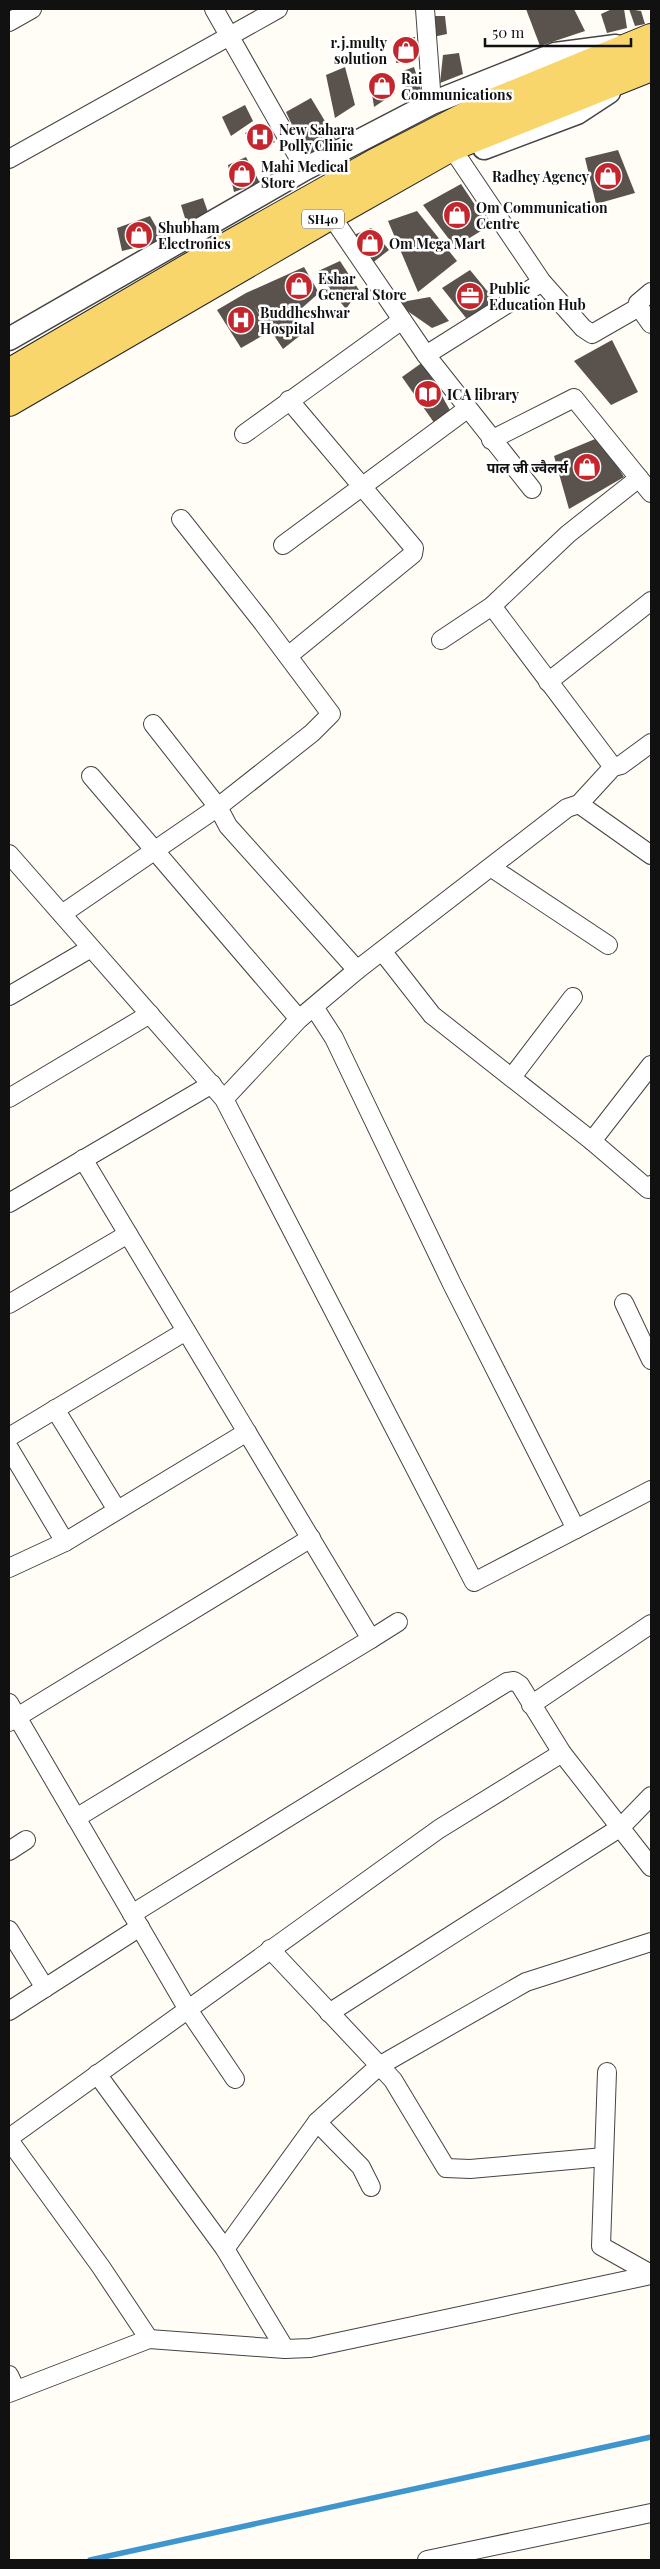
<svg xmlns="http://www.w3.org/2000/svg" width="660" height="2569" font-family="'Playfair Display','Noto Sans Devanagari',serif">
	<rect width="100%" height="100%" fill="#fffdf5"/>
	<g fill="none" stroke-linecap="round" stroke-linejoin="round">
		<!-- stream -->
		<polyline stroke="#3f96cf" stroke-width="5.5" points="90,2560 651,2437"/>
	</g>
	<!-- building -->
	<g fill="#5a524d">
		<polygon points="526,9 574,9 585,31 540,46"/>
		<polygon points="612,9 624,9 627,28 607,33 601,14"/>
		<polygon points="629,9 641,11 645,24 635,26"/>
		<polygon points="428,16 445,16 447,34 428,38"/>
		<polygon points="415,37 415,60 396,63 399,40"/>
		<polygon points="459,53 463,74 440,83 443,55"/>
		<polygon points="345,67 355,105 335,118 326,75"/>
		<polygon points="414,67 422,93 407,97 403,71"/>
		<polygon points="388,73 395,93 374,107 370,80"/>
		<polygon points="311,98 337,141 307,158 286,112"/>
		<polygon points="245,105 253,121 231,136 222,117"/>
		<polygon points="261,125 275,142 258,150 245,133"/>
		<polygon points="618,150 635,193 596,204 585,158"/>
		<polygon points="246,157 260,183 234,192 228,165"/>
		<polygon points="461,184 489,226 455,247 423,205"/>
		<polygon points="203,198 210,218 189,231 181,205"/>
		<polygon points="417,211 457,261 418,292 388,221"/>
		<polygon points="150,216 164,241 122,251 117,228"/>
		<polygon points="371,228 389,250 371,264 351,236"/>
		<polygon points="340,261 359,290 346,309 316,272"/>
		<polygon points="304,267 319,293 294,315 302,334 283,349 255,307 269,332 241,348 217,310 246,293"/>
		<polygon points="470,270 498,304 466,318 442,288"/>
		<polygon points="430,297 449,321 432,328 396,303"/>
		<polygon points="612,340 638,392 611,405 574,361"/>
		<polygon points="423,362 451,412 435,424 402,377"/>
		<polygon points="600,437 624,477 569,509 554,456"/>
	</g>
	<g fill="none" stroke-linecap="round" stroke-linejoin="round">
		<!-- minor casing -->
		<g stroke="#444" stroke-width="20">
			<g id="minor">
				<polyline points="214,9 305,169"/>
				<polyline points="425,9 432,103"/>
				<polyline points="9,22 32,9"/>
				<polyline points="451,147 542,282 583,328 592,334 639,307 638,303 651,292"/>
				<polyline points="9,159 278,9"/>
				<polyline points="336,223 426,355 532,489"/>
				<polyline points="639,307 651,324"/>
				<polyline points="426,355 542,282"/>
				<polyline points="244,434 402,320"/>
				<polyline points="491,440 574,398 651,493"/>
				<polyline points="283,545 467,409"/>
				<polyline points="492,606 613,767"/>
				<polyline points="441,640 492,606 568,534 639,478"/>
				<polyline points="288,656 413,554 414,548 289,400"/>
				<polyline points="548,682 651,601"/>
				<polyline points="153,724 218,807 228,826 357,970"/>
				<polyline points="91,776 299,1019"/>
				<polyline points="579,804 651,855"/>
				<polyline points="9,854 224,1099 474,1582 651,1490"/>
				<polyline points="492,868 608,945"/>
				<polyline points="62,914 218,807 312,733 331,714 263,623 181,519"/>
				<polyline points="382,951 432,1015 592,1141 648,1189 651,1185"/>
				<polyline points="9,996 91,948"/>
				<polyline points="314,1007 334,1038 452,1284 576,1529"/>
				<polyline points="512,1077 573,997"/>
				<polyline points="9,1098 150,1014"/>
				<polyline points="224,1099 299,1019 357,970 567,808 579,804 613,767 621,765 651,743"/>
				<polyline points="592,1141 651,1065"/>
				<polyline points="9,1203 212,1084"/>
				<polyline points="624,1303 651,1360"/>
				<polyline points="9,1304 128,1234"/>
				<polyline points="55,1409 117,1510"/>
				<polyline points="9,1437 186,1331"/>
				<polyline points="9,1448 65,1542"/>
				<polyline points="9,1568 65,1542 247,1432"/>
				<polyline points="371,1639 398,1622"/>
				<polyline points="9,1703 187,2008 235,2079"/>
				<polyline points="531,1705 651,1624"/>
				<polyline points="9,1722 311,1538"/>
				<polyline points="76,1818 371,1639 83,1159"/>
				<polyline points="9,1851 26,1840"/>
				<polyline points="132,1914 507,1682 514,1681 520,1685 562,1753 651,1867"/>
				<polyline points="9,1930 45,1988"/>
				<polyline points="270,1949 393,2080 446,2168 470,2169 604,2157"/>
				<polyline points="9,2011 140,1927"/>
				<polyline points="329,2013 621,1827 651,1796"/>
				<polyline points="607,2072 601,2246 651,2274"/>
				<polyline points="97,2074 225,2249 285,2349"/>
				<polyline points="317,2122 361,2167 371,2187"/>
				<polyline points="9,2138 439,1829 562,1753"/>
				<polyline points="9,2140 101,2267 149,2339"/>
				<polyline points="225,2249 317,2122 379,2066 526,1982 651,1942"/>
				<polyline points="9,2375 16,2390"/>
				<polyline points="9,2393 149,2339 285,2349 310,2348 651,2275"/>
				<polyline points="427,2560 651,2513"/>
			</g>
		</g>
		<!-- tertiary casing -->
		<g stroke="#444" stroke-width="25">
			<g id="tertiary">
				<polyline points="484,148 577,113 609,92"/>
				<polyline points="9,339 305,169 432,103 555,54 616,46"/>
			</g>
		</g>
		<!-- primary casing -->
		<g stroke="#222" stroke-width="30">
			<g id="primary">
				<polyline points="9,373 192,266 375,163 488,105 651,38"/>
				<polyline points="9,402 331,215 451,147 651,67"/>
			</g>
		</g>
		<!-- minor -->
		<use href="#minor" stroke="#fff" stroke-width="18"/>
		<!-- tertiary -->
		<use href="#tertiary" stroke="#fff" stroke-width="22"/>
		<!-- primary -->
		<use href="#primary" stroke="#f9d66b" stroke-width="28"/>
	</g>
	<!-- icons -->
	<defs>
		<g id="shop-disc" transform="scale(1.4375)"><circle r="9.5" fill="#c4262e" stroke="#fff"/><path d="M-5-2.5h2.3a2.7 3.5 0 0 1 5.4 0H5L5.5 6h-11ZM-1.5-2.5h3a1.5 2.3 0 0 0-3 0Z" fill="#fff"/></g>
		<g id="hospital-disc" transform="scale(1.4375)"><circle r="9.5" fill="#c4262e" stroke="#fff"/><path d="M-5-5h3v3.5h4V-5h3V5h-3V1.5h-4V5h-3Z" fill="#fff"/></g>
		<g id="office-disc" transform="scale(1.4375)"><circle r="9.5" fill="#c4262e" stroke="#fff"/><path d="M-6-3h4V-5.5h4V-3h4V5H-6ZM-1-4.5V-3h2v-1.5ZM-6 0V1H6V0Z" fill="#fff"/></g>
		<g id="library-disc" transform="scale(1.4375)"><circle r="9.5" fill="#c4262e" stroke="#fff"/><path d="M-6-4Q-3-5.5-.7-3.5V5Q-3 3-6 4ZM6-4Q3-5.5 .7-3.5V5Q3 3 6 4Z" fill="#fff"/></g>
	</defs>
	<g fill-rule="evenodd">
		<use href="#shop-disc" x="406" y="50"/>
		<use href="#shop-disc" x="382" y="86"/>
		<use href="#hospital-disc" x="260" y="137"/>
		<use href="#shop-disc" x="242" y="174"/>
		<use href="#shop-disc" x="608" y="176"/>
		<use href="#shop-disc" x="457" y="215"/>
		<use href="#shop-disc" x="139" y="235"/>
		<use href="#shop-disc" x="370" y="243"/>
		<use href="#shop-disc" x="299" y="286"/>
		<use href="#office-disc" x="470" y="296"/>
		<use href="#hospital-disc" x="241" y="320"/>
		<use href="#library-disc" x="428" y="394"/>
		<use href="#shop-disc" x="587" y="467"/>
	</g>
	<g text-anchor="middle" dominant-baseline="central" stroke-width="5" stroke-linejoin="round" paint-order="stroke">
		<!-- shield labels -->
		<rect fill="#fff" stroke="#585858" stroke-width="1" x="302" y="209.5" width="42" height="19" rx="4"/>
		<g font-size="12" font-weight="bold" fill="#111">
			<text x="323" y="219">SH40</text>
		</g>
		<!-- poi labels -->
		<g font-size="14" font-weight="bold" fill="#111" stroke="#fff" text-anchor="start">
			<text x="387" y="42" text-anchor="end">r.j.multy<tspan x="387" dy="16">solution</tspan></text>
			<text x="401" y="78">Rai<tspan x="401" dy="16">Communications</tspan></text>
			<text x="279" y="129">New Sahara<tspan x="279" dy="16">Polly Clinic</tspan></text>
			<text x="261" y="166">Mahi Medical<tspan x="261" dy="16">Store</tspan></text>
			<text x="589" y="176" text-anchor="end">Radhey Agency</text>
			<text x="476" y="207">Om Communication<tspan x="476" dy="16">Centre</tspan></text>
			<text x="158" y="227">Shubham<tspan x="158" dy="16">Electronics</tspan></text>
			<text x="389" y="243">Om Mega Mart</text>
			<text x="318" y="278">Eshar<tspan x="318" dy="16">General Store</tspan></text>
			<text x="489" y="288">Public<tspan x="489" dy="16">Education Hub</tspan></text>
			<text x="260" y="312">Buddheshwar<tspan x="260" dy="16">Hospital</tspan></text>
			<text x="447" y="394">ICA library</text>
			<text x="568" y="467" text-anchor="end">पाल जी ज्वैलर्स</text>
		</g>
	</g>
	<!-- border -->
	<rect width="660" height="2569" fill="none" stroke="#111111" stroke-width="20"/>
	<!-- scale -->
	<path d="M485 38v8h146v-8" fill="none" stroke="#111111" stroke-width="2.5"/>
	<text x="492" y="38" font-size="15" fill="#111111" stroke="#ffffff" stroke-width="4" paint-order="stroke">50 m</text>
</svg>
